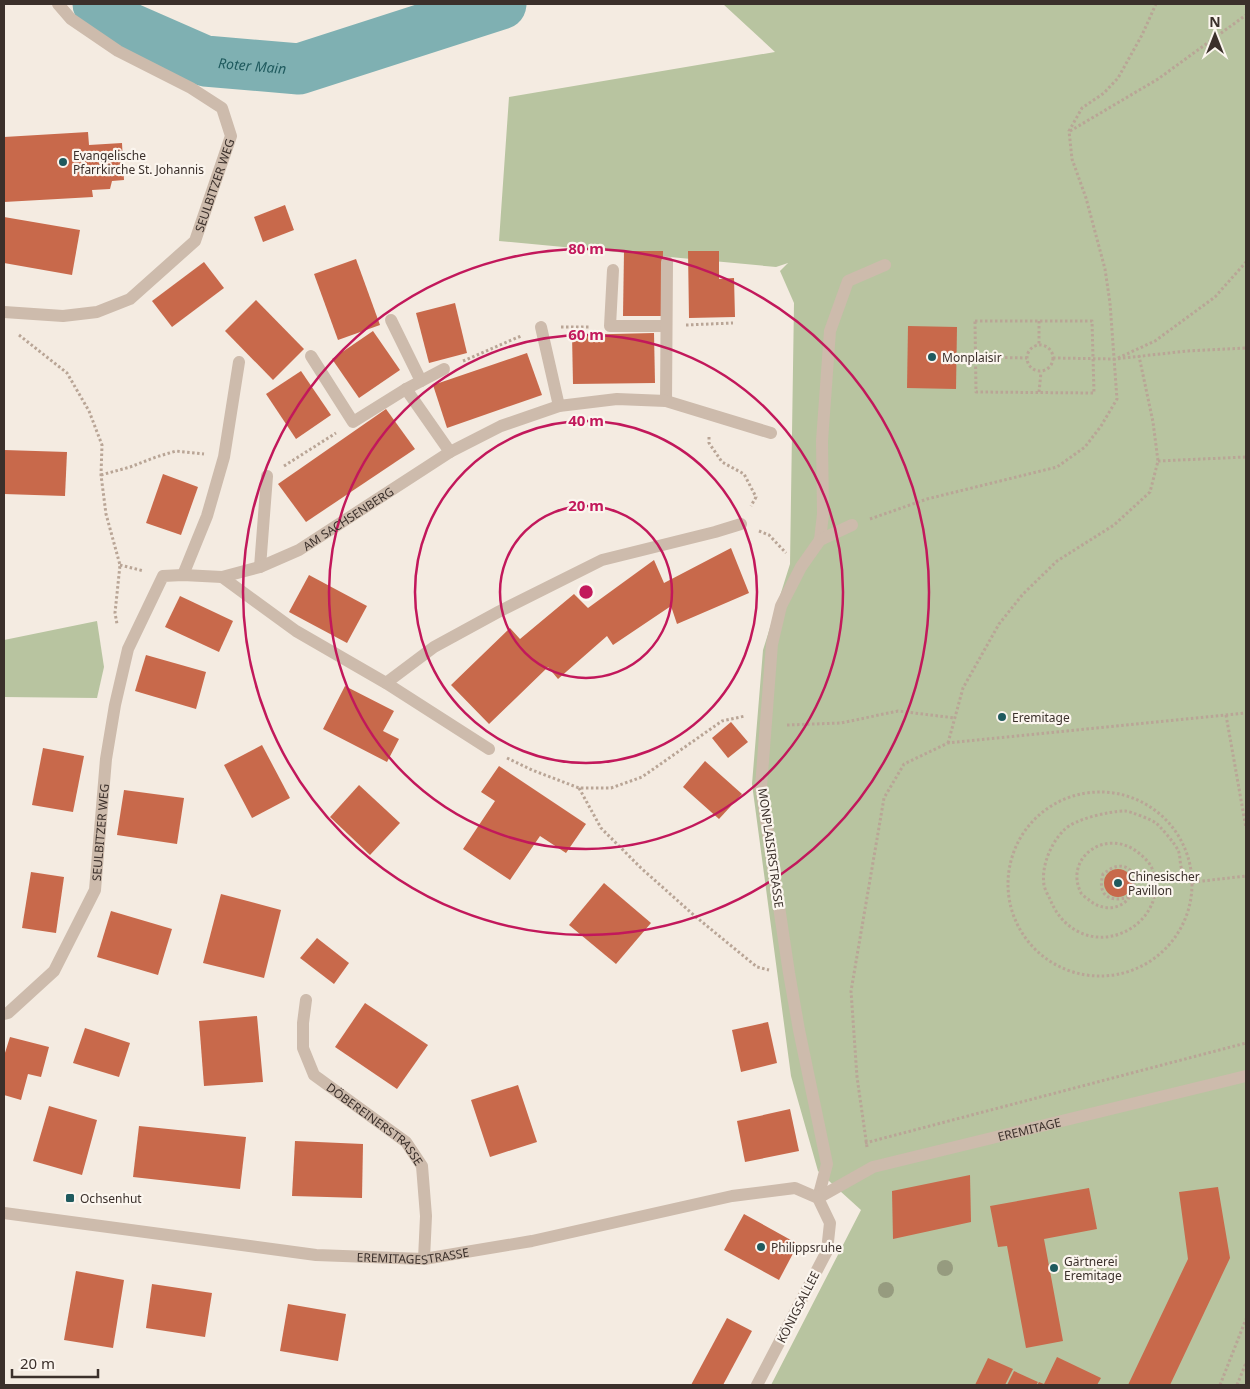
<svg xmlns="http://www.w3.org/2000/svg" width="1250" height="1389" font-family="'Noto Sans',sans-serif">
	<rect width="100%" height="100%" fill="#f4ebe1"/>
	<!-- green -->
	<g fill="#b8c4a0">
		<polygon points="723,4 1246,4 1246,1385 771,1385 861,1210 818,1171 791,1076 752,784 763,650 790,564 794,303 780,271 788,263 776,267 499,241 509,97 775,52"/>
		<polygon points="97,621 104,667 97,698 4,697 4,640"/>
	</g>
	<g fill="none" stroke-linecap="round" stroke-linejoin="round">
		<!-- river -->
		<path stroke="#7fb0b2" stroke-width="51" id="s1" d="M98 4 118 23 205 61 299 69 501 4"/>
	</g>
	<!-- building -->
	<g fill="#c8694b">
		<polygon points="88,132 89,145 122,143 124,180 112,181 110,189 92,190 93,197 4,202 4,137"/>
		<polygon points="285,205 294,230 263,242 254,217"/>
		<polygon points="4,217 80,230 72,275 4,263"/>
		<polygon points="624,251 663,251 662,316 623,316"/>
		<polygon points="688,251 719,251 719,279 734,278 735,317 689,318"/>
		<polygon points="356,259 380,325 338,340 314,274"/>
		<polygon points="204,262 224,288 172,327 152,301"/>
		<polygon points="256,300 304,349 273,380 225,331"/>
		<polygon points="455,303 467,353 429,363 416,313"/>
		<polygon points="908,326 957,327 956,389 907,388"/>
		<polygon points="373,331 400,370 359,398 332,359"/>
		<polygon points="654,333 655,383 573,384 572,335"/>
		<polygon points="527,353 542,395 447,428 433,385"/>
		<polygon points="301,371 331,415 296,439 266,394"/>
		<polygon points="386,409 415,449 306,522 278,484"/>
		<polygon points="4,450 67,452 65,496 4,494"/>
		<polygon points="163,474 198,487 181,535 146,523"/>
		<polygon points="731,548 749,593 677,624 671,606 613,645 607,636 558,679 548,667 489,724 451,685 510,628 520,639 574,594 588,608 654,560 664,583"/>
		<polygon points="309,575 367,606 347,643 289,612"/>
		<polygon points="180,596 233,621 219,652 165,627"/>
		<polygon points="146,655 206,672 196,709 135,691"/>
		<polygon points="345,686 394,711 383,731 399,739 387,762 323,729"/>
		<polygon points="731,722 748,742 728,758 712,738"/>
		<polygon points="262,745 290,798 252,818 224,765"/>
		<polygon points="43,748 84,756 73,812 32,805"/>
		<polygon points="705,761 742,794 719,819 683,787"/>
		<polygon points="499,766 586,824 566,853 540,836 510,880 463,849 495,801 481,792"/>
		<polygon points="359,785 400,823 370,855 330,817"/>
		<polygon points="124,790 184,798 177,844 117,835"/>
		<circle cx="1118" cy="883" r="14"/>
		<polygon points="31,872 64,877 56,933 22,928"/>
		<polygon points="604,883 651,923 616,964 569,925"/>
		<polygon points="221,894 281,910 264,978 203,963"/>
		<polygon points="111,911 172,929 158,975 97,957"/>
		<polygon points="317,938 349,963 334,984 300,958"/>
		<polygon points="365,1003 428,1045 397,1089 335,1047"/>
		<polygon points="257,1016 263,1082 204,1086 199,1021"/>
		<polygon points="768,1022 777,1063 741,1072 732,1030"/>
		<polygon points="85,1028 130,1043 119,1077 73,1063"/>
		<polygon points="10,1037 49,1047 41,1077 28,1074 21,1100 4,1095 4,1056"/>
		<polygon points="518,1085 537,1142 490,1157 471,1100"/>
		<polygon points="49,1106 97,1120 82,1175 33,1161"/>
		<polygon points="790,1109 799,1151 745,1162 737,1121"/>
		<polygon points="139,1126 246,1137 240,1189 133,1177"/>
		<polygon points="295,1141 363,1144 362,1198 292,1196"/>
		<polygon points="970,1175 971,1222 893,1239 892,1191"/>
		<polygon points="1218,1187 1230,1258 1170,1385 1128,1385 1188,1259 1179,1192"/>
		<polygon points="1089,1188 1097,1229 1044,1239 1063,1341 1026,1348 1007,1246 998,1247 990,1206"/>
		<polygon points="744,1214 798,1244 779,1280 724,1250"/>
		<polygon points="76,1271 124,1280 113,1348 64,1340"/>
		<polygon points="152,1284 212,1293 205,1337 146,1328"/>
		<polygon points="288,1304 346,1314 338,1361 280,1351"/>
		<polygon points="727,1318 752,1331 723,1385 691,1385"/>
		<polygon points="1057,1357 1101,1378 1097,1385 1037,1385 1039,1382 1044,1384"/>
		<polygon points="988,1358 1013,1369 1005,1385 975,1385"/>
		<polygon points="1014,1371 1038,1382 1036,1385 1007,1385"/>
	</g>
	<g fill="none" stroke-linecap="round" stroke-linejoin="round">
		<!-- path -->
		<g stroke="#b9a596" stroke-width="3" stroke-dasharray="2.5 2.5" stroke-linecap="butt">
			<polyline points="1070,131 1158,79 1246,15"/>
			<polygon points="975,321 1092,321 1094,393 976,392"/>
			<polyline points="1039,321 1039,345"/>
			<polyline points="686,325 733,323"/>
			<polyline points="561,327 589,327"/>
			<polyline points="19,335 67,373 89,411 102,445 101,475 106,514 120,565 115,613 117,624"/>
			<circle cx="1040" cy="358" r="13"/>
			<polyline points="975,357 1027,358"/>
			<polyline points="1053,358 1115,359 1187,351 1246,348"/>
			<polyline points="1118,358 1155,341 1215,297 1246,262"/>
			<polyline points="463,361 521,336"/>
			<polyline points="1039,392 1041,372"/>
			<polyline points="709,437 709,443 722,462 744,474 756,497 751,506"/>
			<polyline points="1158,461 1246,457"/>
			<polyline points="284,466 336,433"/>
			<polyline points="101,475 130,467 156,457 176,451 204,454"/>
			<polyline points="870,519 927,499 1057,467 1085,447 1101,426 1117,399 1110,303 1105,269 1086,198 1072,159 1069,131 1082,108 1104,93 1118,78 1142,35 1156,4"/>
			<polyline points="759,531 769,535 786,553"/>
			<polyline points="120,565 144,571"/>
			<polyline points="1226,715 1246,828"/>
			<polyline points="787,725 841,723 898,711 955,718"/>
			<polyline points="948,743 963,688 999,624 1023,594 1057,561 1114,525 1150,492 1158,461 1153,422 1139,356"/>
			<polyline points="507,758 532,770 579,788 611,788 642,777 722,721 745,716"/>
			<polyline points="579,788 601,828 641,868 696,917 757,967 769,970"/>
			<circle cx="1100" cy="884" r="92"/>
			<path d="M1129 897C1109 903 1097 895 1103 874 1111 868 1121 862 1130 870 1144 898 1113 920 1089 900 1087 898 1083 896 1081 893 1063 857 1108 826 1140 854 1145 858 1152 865 1153 872 1154 875 1153 880 1153 883 1153 887 1156 891 1155 894 1148 928 1109 947 1079 932 1065 925 1056 914 1050 899 1048 895 1045 890 1044 885 1041 866 1051 843 1064 830 1074 819 1110 811 1125 811 1130 811 1152 820 1156 823 1161 827 1175 844 1178 850 1181 856 1179 865 1183 872 1185 876 1190 879 1194 882L1246 876"/>
			<polyline points="865,1143 1246,1043"/>
			<polyline points="867,1147 857,1077 851,991 884,798 904,764 948,743 1246,713"/>
			<polyline points="1220,1385 1246,1319"/>
			<polyline points="1237,1385 1246,1363"/>
		</g>
		<!-- service -->
		<g stroke="#cdbbac" stroke-width="12">
			<polyline points="613,270 610,326 666,326"/>
			<polyline points="391,320 421,381"/>
			<polyline points="541,327 559,406"/>
			<polyline points="311,356 353,422 406,389 444,369"/>
			<polyline points="406,389 450,452"/>
			<polyline points="666,401 667,262"/>
			<polyline points="820,540 823,514 822,441 830,331 848,281 885,265"/>
			<polyline points="260,567 267,476"/>
			<polyline points="183,575 207,516 224,457 239,362"/>
			<polyline points="386,683 434,647 500,611 602,560 715,532 741,524"/>
			<polyline points="818,1198 827,1164 799,1030 789,973 761,787 772,644 781,606 801,567 820,540 852,525"/>
		</g>
		<!-- minor -->
		<g stroke="#cdbbac" stroke-width="12">
			<path id="s2" d="M4 312 63 316 97 312 130 299 195 241 231 136 222 108 191 88 118 51 71 19 58 4"/>
			<polyline points="222,577 296,631 386,683 489,749"/>
			<path id="s3" d="M306 1000 303 1023V1048L314 1075 406 1142 422 1166 426 1216 424 1259"/>
			<path id="s4" d="M4 1014 8 1013 54 971 95 890 106 759 115 705 128 649 163 576 183 575 222 577 260 567 299 550 450 452 501 426 559 406 617 399 666 401 771 433"/>
			<path id="s5" d="M818 1198 873 1167 1246 1076"/>
		</g>
		<!-- tertiary -->
		<path stroke="#cdbbac" stroke-width="12" id="s6" d="M4 1213 316 1255 424 1259 532 1241 732 1196 795 1188 818 1198 830 1223 827 1251 757 1385"/>
	</g>
	<!-- trees -->
	<g fill="#969b7f">
		<circle cx="945" cy="1268" r="8"/>
		<circle cx="886" cy="1290" r="8"/>
	</g>
	<!-- distance rings -->
	<g fill="none" stroke="#c2185b" stroke-width="2.5">
		<circle cx="586" cy="592" r="86"/>
		<circle cx="586" cy="592" r="171"/>
		<circle cx="586" cy="592" r="257"/>
		<circle cx="586" cy="592" r="343"/>
	</g>
	<!-- markers -->
	<g fill="#1f5a5e" stroke="#fbf5ee" stroke-width="2">
		<circle cx="63" cy="162" r="5"/>
		<circle cx="932" cy="357" r="5"/>
		<circle cx="1002" cy="717" r="5"/>
		<circle cx="1118" cy="883" r="5"/>
		<rect x="65" y="1193" width="10" height="10" rx="2.5"/>
		<circle cx="761" cy="1247" r="5"/>
		<circle cx="1054" cy="1268" r="5"/>
	</g>
	<g text-anchor="middle" dominant-baseline="central" stroke-width="4.5" stroke-linejoin="round" paint-order="stroke">
		<!-- poi labels -->
		<g font-size="12" fill="#3b302b" stroke="#fbf5ee" text-anchor="start">
			<text x="73" y="155">Evangelische<tspan x="73" dy="14">Pfarrkirche St. Johannis</tspan></text>
			<text x="942" y="357">Monplaisir</text>
			<text x="1012" y="717">Eremitage</text>
			<text x="1128" y="876">Chinesischer<tspan x="1128" dy="14">Pavillon</tspan></text>
			<text x="80" y="1198">Ochsenhut</text>
			<text x="771" y="1247">Philippsruhe</text>
			<text x="1064" y="1261">Gärtnerei<tspan x="1064" dy="14">Eremitage</tspan></text>
		</g>
		<!-- street labels -->
		<g font-size="12" fill="#3b302b" stroke="#fbf5ee">
			<text stroke="none"><textPath href="#s2" startOffset="275">SEULBITZER WEG</textPath></text>
			<text stroke="none"><textPath href="#s4" startOffset="681">AM SACHSENBERG</textPath></text>
			<text stroke="none"><textPath href="#s4" startOffset="215">SEULBITZER WEG</textPath></text>
			<text transform="translate(771 848) rotate(82)">MONPLAISIRSTRASSE</text>
			<text stroke="none"><textPath href="#s3" startOffset="156">DÖBEREINERSTRASSE</textPath></text>
			<text stroke="none"><textPath href="#s5" startOffset="224">EREMITAGE</textPath></text>
			<text stroke="none"><textPath href="#s6" startOffset="412">EREMITAGESTRASSE</textPath></text>
			<text transform="translate(798 1307) rotate(-63)">KÖNIGSALLEE</text>
		</g>
		<!-- water labels -->
		<g font-size="14" font-style="italic" fill="#1f5a5e" stroke="#fbf5ee">
			<text stroke="none"><textPath href="#s1" startOffset="170">Roter Main</textPath></text>
		</g>
	</g>
	<circle cx="586" cy="592" r="8" fill="#c2185b" stroke="#fbf5ee" stroke-width="2.5"/>
	<g font-size="15" text-anchor="middle" font-weight="bold" fill="#c2185b" stroke="#fbf5ee" stroke-width="4.5" stroke-linejoin="round" paint-order="stroke">
		<text x="586" y="254">80 m</text>
		<text x="586" y="340">60 m</text>
		<text x="586" y="426">40 m</text>
		<text x="586" y="511">20 m</text>
	</g>
	<!-- border -->
	<rect width="1250" height="1389" fill="none" stroke="#3b302b" stroke-width="10"/>
	<!-- north arrow -->
	<g transform="translate(1215 35)" stroke="#fbf5ee" stroke-width="4" paint-order="stroke">
	<path d="M0-4L9 19L0 12L-9 19Z" fill="#3b302b"/>
	<text y="-8" font-size="14" font-weight="bold" text-anchor="middle" fill="#3b302b">N</text>
	</g>
	<!-- scale -->
	<path d="M12 1369v8h86v-8" fill="none" stroke="#3b302b" stroke-width="2.5"/>
	<text x="20" y="1369" font-size="15" fill="#3b302b" stroke="#fbf5ee" stroke-width="4" paint-order="stroke">20 m</text>
</svg>
